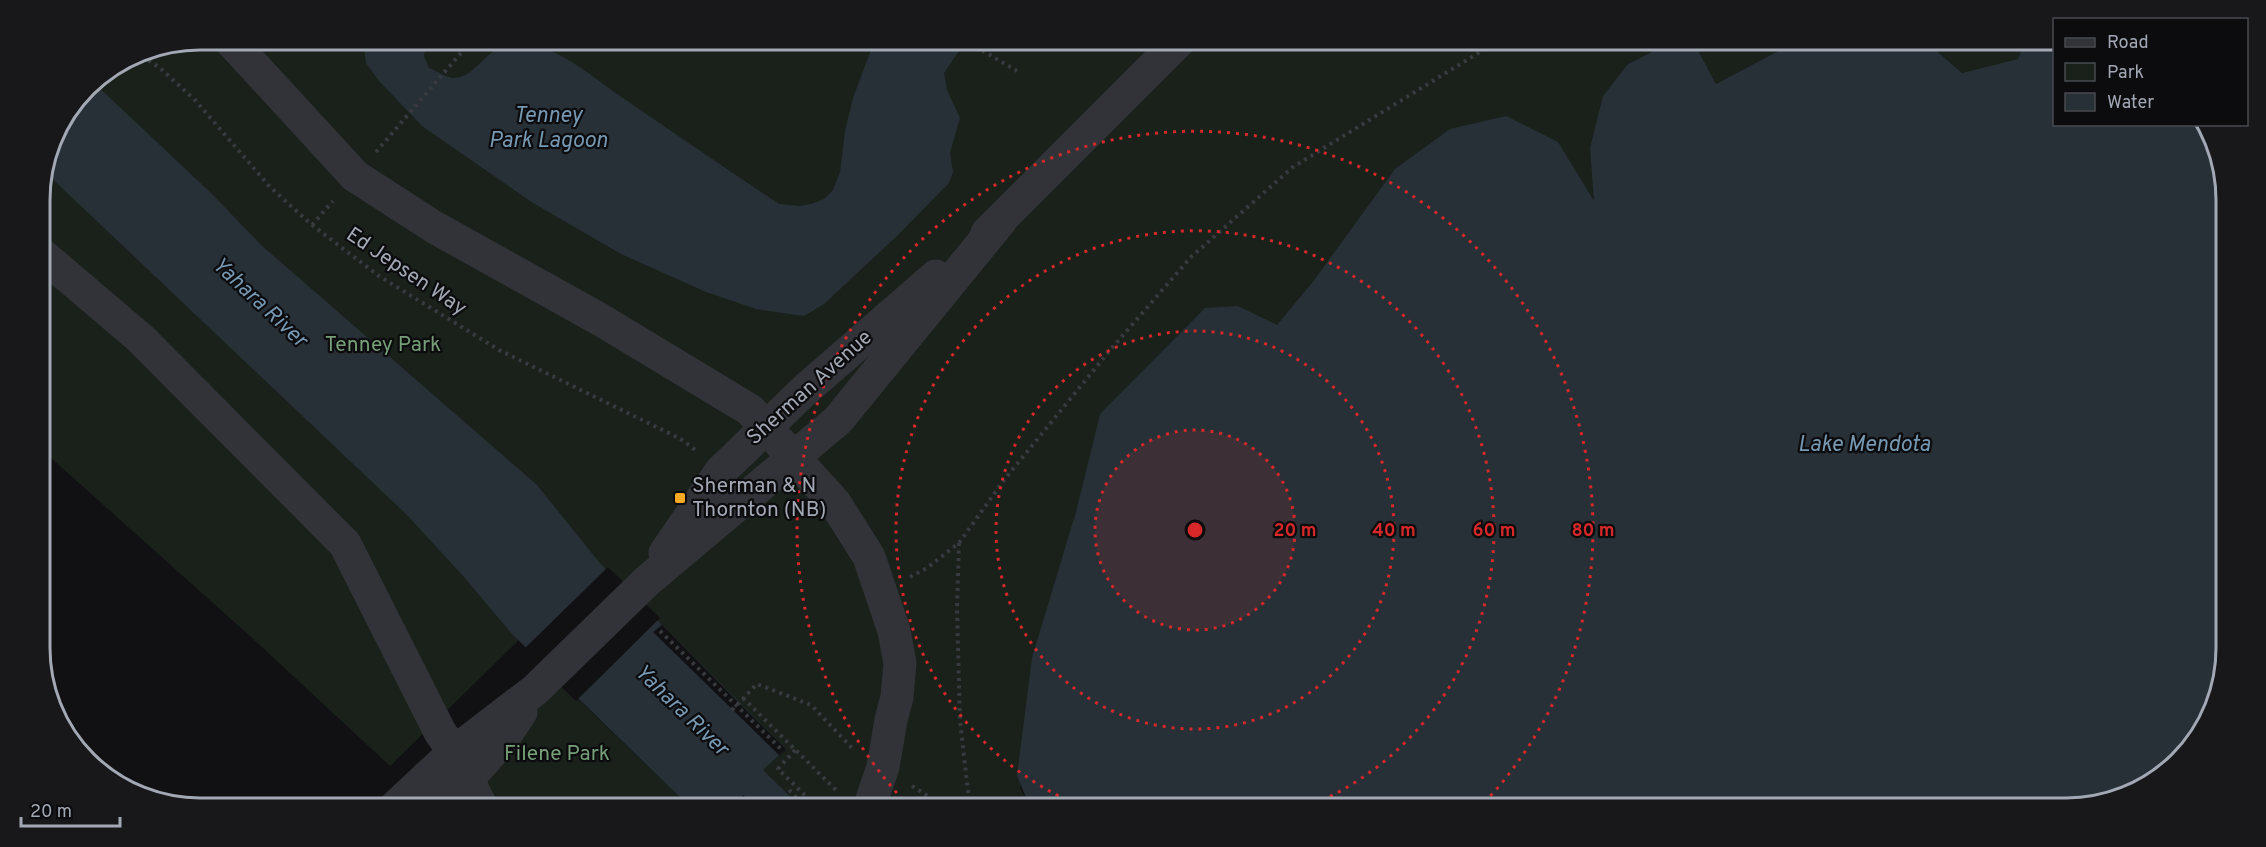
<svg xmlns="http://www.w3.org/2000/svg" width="2266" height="847" font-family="Overpass,sans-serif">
	<rect width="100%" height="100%" fill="#111113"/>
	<!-- green -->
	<g fill="#19211a">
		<polygon points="199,39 1677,39 1628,64 1590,148 1595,203 1315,279 1277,326 1238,306 1100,414 1075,515 1020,788 1027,800 1036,808 802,808 762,770 786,750 599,562 390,766 251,637 41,449 39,188 55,129 93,79 138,51"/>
		<polygon points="1692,39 1801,39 1716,84"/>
		<polygon points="1923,39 2026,39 2019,59 1962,73"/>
		<polygon points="548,670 691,808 442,808"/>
	</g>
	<!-- water -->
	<g fill="#273037">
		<path d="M363 39H438L425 48 424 56 429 68C437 71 447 78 454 78 483 77 488 30 538 46 570 56 596 80 623 98 675 134 727 169 779 204L800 206 811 204 824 199 833 190 840 172 845 131 853 98 875 39H967L944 73 947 90 960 118 950 153 953 172 949 183 898 235 824 304 804 316 756 309 706 292 621 254 533 203 422 126 379 81 366 63Z"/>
		<polygon points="1677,39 1692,39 1716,84 1801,39 1923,39 1962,73 2018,59 2026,39 2054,39 2054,124 2201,125 2226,178 2227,648 2219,699 2165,775 2077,808 1036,808 1027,800 1017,776 1032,658 1075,515 1100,414 1205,308 1238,306 1277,325 1315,279 1395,169 1450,129 1506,116 1558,142 1594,201 1590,148 1603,96 1628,64"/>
		<polygon points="92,81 212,194 260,244 537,485 599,562 786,749 763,770 802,808 757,808 743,795 739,800 747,808 691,808 512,634 464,577 407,515 44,171 55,129"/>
	</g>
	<!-- pier -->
	<g fill="#111113">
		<polygon points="608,567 660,618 576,701 523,650"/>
		<polygon points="662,625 739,703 786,749 779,755 653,632"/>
	</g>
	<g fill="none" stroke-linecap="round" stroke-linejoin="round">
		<!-- path -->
		<g stroke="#383a3f" stroke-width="4" stroke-dasharray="3 4.5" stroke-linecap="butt">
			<polyline points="963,39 1017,71"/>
			<polyline points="136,52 160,68 195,100 270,187 312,225 379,276 499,350 679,438 697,451"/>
			<polyline points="376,152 473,39"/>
			<polyline points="312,225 333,201"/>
			<polyline points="959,543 957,608 960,721 970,808"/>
			<polyline points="910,577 927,568 959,543 1004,480 1111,349 1191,257 1293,167 1501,39"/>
			<polyline points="660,631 781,749"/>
			<polyline points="743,698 839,793"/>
			<polyline points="732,710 757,684 811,705 852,748"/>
			<polyline points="795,750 778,769 818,808"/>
			<polyline points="912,786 925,794 939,808"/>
			<polyline points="789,790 807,808"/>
			<polyline points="743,800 751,808"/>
			<polyline points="832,808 838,801"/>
		</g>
		<!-- minor -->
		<g stroke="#323338" stroke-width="33">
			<polyline points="229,39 355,176 434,227 601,320 750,410 835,503 869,557 894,631 900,663 897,697 891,720 883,767 872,799"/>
			<polyline points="987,233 1181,39"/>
			<polyline points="40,253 140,338 345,544 440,732 454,752 482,808"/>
			<polyline points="665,553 721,471 806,389 936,276"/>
			<polyline points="394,808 454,752 535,690 646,582 838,420 1002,219"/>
			<polyline points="442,808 501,742 521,712"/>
		</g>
	</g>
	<!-- distance rings -->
	<circle cx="1195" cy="530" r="100" fill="#d62828" fill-opacity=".12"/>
	<g fill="none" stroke="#d62828" stroke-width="3" stroke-dasharray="3 6">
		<circle cx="1195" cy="530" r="100"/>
		<circle cx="1195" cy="530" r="199"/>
		<path d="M1083 807A299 299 0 1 1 1307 807"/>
		<path d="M909 806A398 398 0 1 1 1481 806"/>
	</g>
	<!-- markers -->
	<rect fill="#faaa22" stroke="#0c0c0e" stroke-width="2" x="674" y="492" width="12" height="12" rx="3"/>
	<g text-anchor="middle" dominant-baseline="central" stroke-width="4.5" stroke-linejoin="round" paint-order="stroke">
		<!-- street labels -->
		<g font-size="21" fill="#a2a8b4" stroke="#0c0c0e">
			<text transform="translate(406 272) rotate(34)">Ed Jepsen Way</text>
			<text transform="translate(810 388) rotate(-42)">Sherman Avenue</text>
		</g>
		<!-- park labels -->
		<g font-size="21" fill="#77a079" stroke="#0c0c0e">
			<text x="383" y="345">Tenney Park</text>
			<text x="557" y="754">Filene Park</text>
		</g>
		<!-- poi labels -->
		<g font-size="21" fill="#a2a8b4" stroke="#0c0c0e" text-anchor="start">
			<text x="692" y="486">Sherman &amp; N<tspan x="692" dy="24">Thornton (NB)</tspan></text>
		</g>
		<!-- water labels -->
		<g font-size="22" font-style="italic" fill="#7698b2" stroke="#0c0c0e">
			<text x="548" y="116">Tenney<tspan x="548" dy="25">Park Lagoon</tspan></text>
			<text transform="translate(259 303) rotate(43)">Yahara River</text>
			<text x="1864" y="445">Lake Mendota</text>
			<text transform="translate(681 711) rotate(44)">Yahara River</text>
		</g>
	</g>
	<!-- crop -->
	<path d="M0 0H2266V847H0ZM200 50H2066A150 150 0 0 1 2216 200V648A150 150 0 0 1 2066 798H200A150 150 0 0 1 50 648V200A150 150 0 0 1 200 50Z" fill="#18181b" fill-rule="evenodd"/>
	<path fill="none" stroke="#a2a8b4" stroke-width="3" d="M200 50H2066A150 150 0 0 1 2216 200V648A150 150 0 0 1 2066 798H200A150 150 0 0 1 50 648V200A150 150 0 0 1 200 50Z"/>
	<circle cx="1195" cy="530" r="9" fill="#d62828" stroke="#0c0c0e" stroke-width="3"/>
	<g font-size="18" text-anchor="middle" font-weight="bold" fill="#d62828" stroke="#0c0c0e" stroke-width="4.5" stroke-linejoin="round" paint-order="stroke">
		<text x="1295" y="536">20 m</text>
		<text x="1394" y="536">40 m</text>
		<text x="1494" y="536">60 m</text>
		<text x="1593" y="536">80 m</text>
	</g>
	<!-- legend -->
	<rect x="2053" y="18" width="195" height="108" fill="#0c0c0e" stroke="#484a50" stroke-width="1.5"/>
	<rect x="2065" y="38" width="30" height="9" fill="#323338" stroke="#484a50" stroke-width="1.5"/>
	<text x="2107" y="48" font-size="18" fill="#a2a8b4">Road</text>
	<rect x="2065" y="63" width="30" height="18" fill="#19211a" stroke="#484a50" stroke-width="1.5"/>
	<text x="2107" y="78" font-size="18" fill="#a2a8b4">Park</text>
	<rect x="2065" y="93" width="30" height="18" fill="#273037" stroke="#484a50" stroke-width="1.5"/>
	<text x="2107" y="108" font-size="18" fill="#a2a8b4">Water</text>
	<!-- scale -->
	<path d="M21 817v9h99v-9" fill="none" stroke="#a2a8b4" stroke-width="3"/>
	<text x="30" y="817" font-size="18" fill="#a2a8b4" stroke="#0c0c0e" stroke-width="4.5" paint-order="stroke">20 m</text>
</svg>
